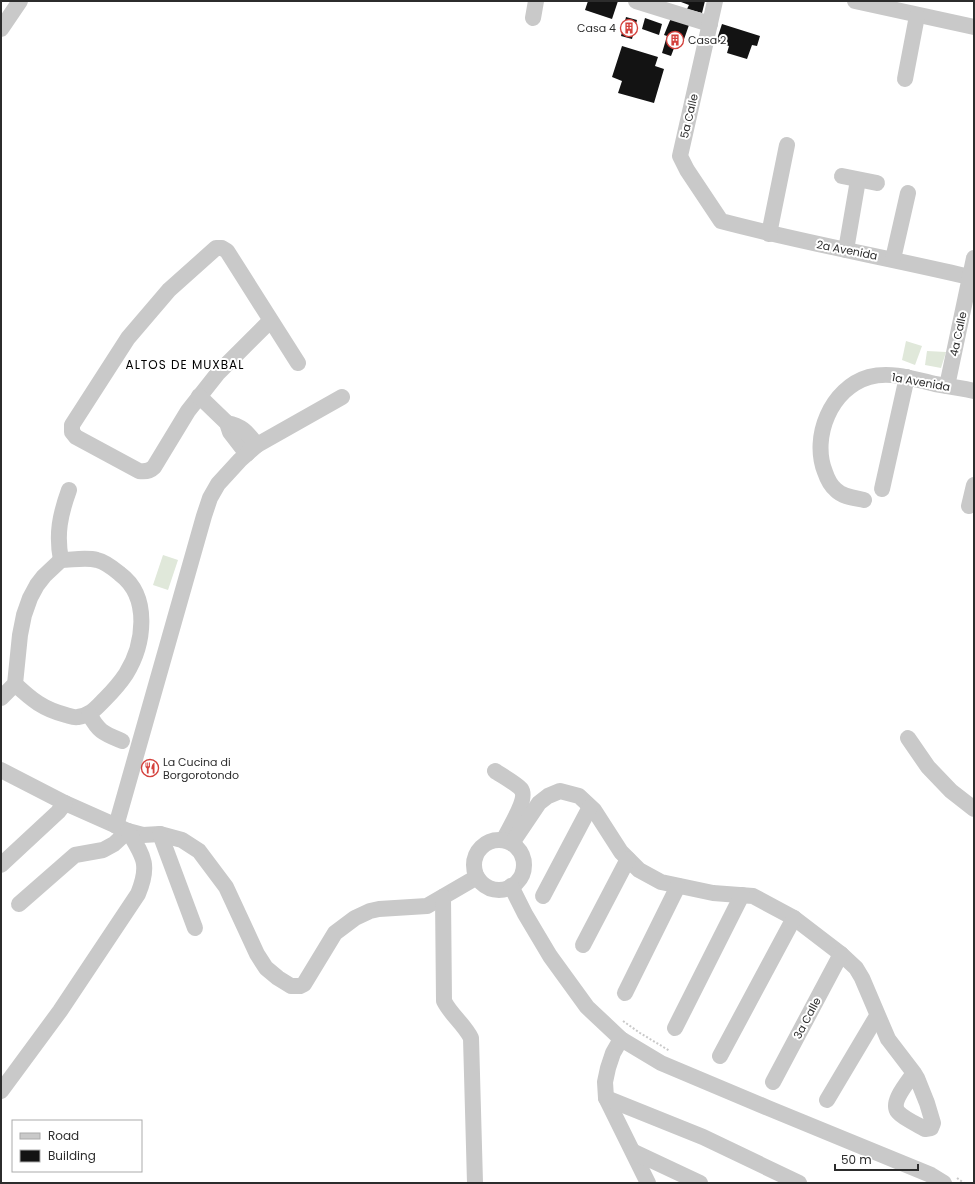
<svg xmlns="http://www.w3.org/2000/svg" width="975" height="1184" font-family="Poppins,sans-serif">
	<rect width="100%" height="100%" fill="#fff"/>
	<!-- green -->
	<g fill="#e0e8da">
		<polygon points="906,341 922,346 915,365 902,360"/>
		<polygon points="927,351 946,352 941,368 925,365"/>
		<polygon points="163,555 178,560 168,590 153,585"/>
	</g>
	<!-- building -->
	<g fill="#131313">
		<polygon points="588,1 618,1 612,19 585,10"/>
		<polygon points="681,1 705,1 702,13 687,9 689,5 681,2"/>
		<polygon points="626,17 637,20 632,39 621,36"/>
		<polygon points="645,18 662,24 659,35 642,29"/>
		<polygon points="671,18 689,25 682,45 676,43 671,56 662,53 667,36 664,35"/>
		<polygon points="722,24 760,36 757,46 752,45 747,59 727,53 729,46 716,42"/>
		<polygon points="622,46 658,57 655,66 664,69 654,103 618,93 622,81 612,77"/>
	</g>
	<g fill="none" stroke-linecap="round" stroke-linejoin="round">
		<!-- path -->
		<g stroke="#c9c9c9" stroke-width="2" stroke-dasharray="2 2" stroke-linecap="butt">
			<polyline points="623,1021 640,1033 670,1051"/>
			<polyline points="957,1178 964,1183"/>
		</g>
		<!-- minor -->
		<g stroke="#c9c9c9" stroke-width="16">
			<polyline points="636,1 710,24"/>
			<path d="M715 1 680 156 687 170 721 221C804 243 890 258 974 278"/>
			<polyline points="855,1 974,27"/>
			<polyline points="533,18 536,1"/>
			<polyline points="1,29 20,1"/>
			<polyline points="905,79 917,16"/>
			<polyline points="842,176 877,183"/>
			<polyline points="769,234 787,145"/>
			<polyline points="846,250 858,180"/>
			<polyline points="893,259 908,193"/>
			<path d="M270 321 218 373 188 411 154 467C150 471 145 472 139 471L76 437 72 432V425L128 338 169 290 216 248H222L227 251 298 363"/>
			<polyline points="947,386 974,258"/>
			<polyline points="199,396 227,423 230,432 247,454"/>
			<path d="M227 423C243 426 247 433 257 445"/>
			<polyline points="882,489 907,377"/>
			<path d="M864 500C855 498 843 497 836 490 831 486 827 478 825 472 811 437 831 388 869 377 891 371 914 379 935 384 948 386 961 388 974 391"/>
			<polyline points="969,506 974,485"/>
			<path d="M61 560C56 534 60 515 69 490"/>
			<path d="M1 698 15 684 20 635 24 615 30 598 37 585 44 576 61 560C72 560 86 557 97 560 106 562 114 569 120 574 151 597 144 645 126 674 120 683 112 692 105 699 96 708 91 715 78 717 74 718 70 716 66 715 43 709 32 700 15 684"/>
			<path d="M89 714C99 732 103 733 122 741"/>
			<polyline points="908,738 928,767 951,791 974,809"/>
			<polyline points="1,770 65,803 128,831 143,835 160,834 182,840 199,851 226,887 257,954 266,968 278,978 291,986 300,986 304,984 335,933 355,918 370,911 379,909 427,906 477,877"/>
			<path d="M495 771C501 775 517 784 521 789 528 798 511 825 506 835"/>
			<polyline points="116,826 204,516 210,498 218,484 240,460 257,445 342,397"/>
			<polyline points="160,834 195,928"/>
			<circle cx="499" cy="865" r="25"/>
			<path d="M512 843 539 803 548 796 560 791 579 796 594 810 621 852 639 870 661 882 713 893 753 896 794 918 841 954 856 968 862 978 888 1039 914 1073 917 1078 927 1103 933 1123 931 1128 925 1129C918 1125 903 1118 898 1112 890 1102 908 1082 914 1073"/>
			<polyline points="1,865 58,812 65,803"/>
			<polyline points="511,886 525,914 550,956 587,1007 621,1039 661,1063 768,1108 931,1175 944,1183"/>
			<polyline points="543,896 590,807"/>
			<path d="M443 897 444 1001C451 1015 464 1024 471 1038L475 1183"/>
			<polyline points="19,904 75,855 103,850 114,844 128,831"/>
			<polyline points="583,945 628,859"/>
			<polyline points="625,993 678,886"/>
			<polyline points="675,1028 742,895"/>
			<polyline points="621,1039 613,1053 608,1068 605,1082 606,1098 648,1183"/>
			<polyline points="720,1056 794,918"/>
			<polyline points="773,1082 841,954"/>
			<path d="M1 1091 60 1011 138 894C150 865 144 857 128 831"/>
			<polyline points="606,1098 703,1137 799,1183"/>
			<polyline points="827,1100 877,1016"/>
			<polyline points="634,1152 700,1183"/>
		</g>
	</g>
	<!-- icons -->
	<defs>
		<g id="building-ring" transform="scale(0.9)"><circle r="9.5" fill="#fff" stroke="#d4413c" stroke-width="1.5"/><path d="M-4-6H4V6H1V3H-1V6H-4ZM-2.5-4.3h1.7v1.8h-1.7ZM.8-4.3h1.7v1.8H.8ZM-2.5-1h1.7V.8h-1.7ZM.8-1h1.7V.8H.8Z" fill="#d4413c"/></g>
		<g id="restaurant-ring" transform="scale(0.9)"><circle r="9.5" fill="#fff" stroke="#d4413c" stroke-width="1.5"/><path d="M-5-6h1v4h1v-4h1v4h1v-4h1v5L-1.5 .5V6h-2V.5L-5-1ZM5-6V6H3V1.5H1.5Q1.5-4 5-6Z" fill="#d4413c"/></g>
	</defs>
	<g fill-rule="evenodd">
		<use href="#building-ring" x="629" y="28"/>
		<use href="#building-ring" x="675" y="40"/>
		<use href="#restaurant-ring" x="150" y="768"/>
	</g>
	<g text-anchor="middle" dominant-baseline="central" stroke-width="4" stroke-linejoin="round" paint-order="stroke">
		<!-- poi labels -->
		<g font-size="11" fill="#2c2c2c" stroke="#fff" text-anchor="start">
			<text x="616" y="28" text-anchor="end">Casa 4</text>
			<text x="688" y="40">Casa 2</text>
			<text x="163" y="762">La Cucina di<tspan x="163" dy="13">Borgorotondo</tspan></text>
		</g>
		<!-- street labels -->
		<g font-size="11" fill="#2c2c2c" stroke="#fff">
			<text transform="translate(689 116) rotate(-77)">5a Calle</text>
			<text transform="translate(847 250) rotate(11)">2a Avenida</text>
			<text transform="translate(958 334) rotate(-78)">4a Calle</text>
			<text transform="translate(921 382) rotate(10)">1a Avenida</text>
			<text transform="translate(807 1018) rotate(-62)">3a Calle</text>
		</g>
		<!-- neighbourhood labels -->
		<g font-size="12" letter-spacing="1" fill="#000" stroke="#fff">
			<text x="185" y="364">ALTOS DE MUXBAL</text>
		</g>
	</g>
	<!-- border -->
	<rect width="975" height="1184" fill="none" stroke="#2c2c2c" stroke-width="4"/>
	<!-- legend -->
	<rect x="12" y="1120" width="130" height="52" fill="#ffffff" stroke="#ababab"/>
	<rect x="20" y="1133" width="20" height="6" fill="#c9c9c9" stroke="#ababab"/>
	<text x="48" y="1140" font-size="12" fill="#2c2c2c">Road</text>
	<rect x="20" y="1150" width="20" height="12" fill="#131313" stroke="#ababab"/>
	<text x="48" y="1160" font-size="12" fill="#2c2c2c">Building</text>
	<!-- scale -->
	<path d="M835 1164v6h83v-6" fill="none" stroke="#2c2c2c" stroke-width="2"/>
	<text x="841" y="1164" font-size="12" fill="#2c2c2c" stroke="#ffffff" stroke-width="3" paint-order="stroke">50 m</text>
</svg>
